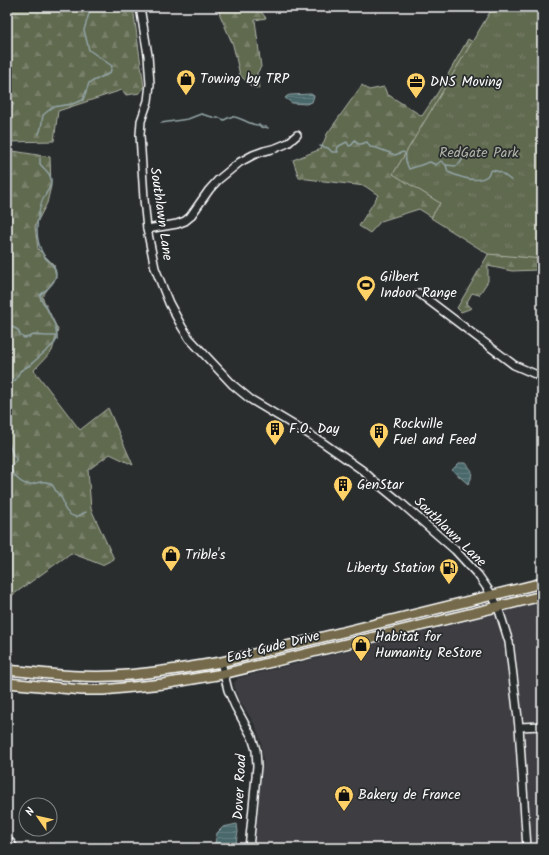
<svg xmlns="http://www.w3.org/2000/svg" width="549" height="855" font-family="Kalam,sans-serif">
	<defs>
		<pattern id="forest-firs" width="22" height="20" patternUnits="userSpaceOnUse"><rect width="22" height="20" fill="#616a50"/><path d="M5 1l3.5 6h-7zM16 11l3.5 6h-7z" fill="#79806a"/></pattern>
		<pattern id="park-tufts" width="24" height="20" patternUnits="userSpaceOnUse"><rect width="24" height="20" fill="#616a50"/><path d="M3 7l-1-3M5 7V3M7 7l1-3M15 17l-1-3M17 17v-4M19 17l1-3" fill="none" stroke="#79806a"/></pattern>
		<pattern id="water-rules" width="6" height="5" patternUnits="userSpaceOnUse"><rect width="6" height="5" fill="#49676b"/><path d="M0 2.5h6" fill="none" stroke="#647e81"/></pattern>
	</defs>
	<rect width="100%" height="100%" fill="#2a2d2e"/>
	<filter id="ink" filterUnits="userSpaceOnUse"><feTurbulence type="fractalNoise" baseFrequency=".025" numOctaves="2"/><feDisplacementMap in="SourceGraphic" scale="8" xChannelSelector="R" yChannelSelector="G"/><feConvolveMatrix kernelMatrix="1 2 1 2 8 2 1 2 1" color-interpolation-filters="sRGB"/></filter>
	<g filter="url(#ink)">
		<!-- built -->
		<polygon fill="#3c3c42" points="542,602 542,848 254,848 263,760 261,742 256,727 240,701 235,689 234,683 238,678"/>
		<!-- forest -->
		<g fill="url(#forest-firs)" stroke="#b0b4a8">
			<polygon points="7,7 133,7 144,87 140,93 126,95 122,90 58,111 54,141 7,142 7,116 14,104 7,103"/>
			<polygon points="218,7 251,7 251,10 259,9 266,18 255,20 261,67 257,73 259,89 251,86 240,75 233,45 220,15"/>
			<polygon points="542,7 542,273 537,270 512,271 488,266 488,281 479,295 472,293 466,304 472,308 461,312 457,308 489,253 419,209 381,221 370,233 359,226 378,195 365,186 299,178 293,160 321,149 327,134 362,85 369,90 384,87 387,94 422,116 438,92 468,39 476,44"/>
			<polygon points="7,150 50,157 51,186 47,203 35,226 38,249 54,265 56,277 42,297 58,330 52,351 34,370 80,430 108,408 133,465 110,454 88,470 91,509 114,559 102,565 71,553 7,599"/>
		</g>
		<!-- park -->
		<polygon fill="url(#park-tufts)" stroke="#b0b4a8" points="493,7 542,7 542,259 488,254 431,218 440,203 393,174"/>
		<!-- water -->
		<g fill="url(#water-rules)" stroke="#92a4a6">
			<polygon points="311,94 314,96 312,102 306,104 292,103 285,98 287,96 290,95"/>
			<polygon points="459,463 466,463 472,471 471,479 468,484 452,470"/>
			<polygon points="237,824 238,832 235,848 214,848 217,833 223,827"/>
		</g>
		<g fill="none" stroke-linecap="round" stroke-linejoin="round">
			<!-- stream -->
			<g stroke="#92a4a6" stroke-width="1.5">
				<path d="M161 123 188 119 201 114 216 118H220L224 120C226 119 228 118 230 117 238 114 249 126 259 125 262 129 263 127 266 127L268 128"/>
				<polyline points="39,134 41,128 43,115 53,107 72,104 83,100 89,83 110,73 112,66 89,50 84,30 91,7"/>
				<path d="M320 146 328 148 332 152H338L337 149 339 146 347 142 349 146 352 145 355 140 358 144H361L367 142 370 147 377 148 395 155 403 152 406 154C404 159 407 164 409 169L430 162 436 165 441 161 446 165 448 172C459 177 477 184 487 176 489 174 490 172 492 170L500 172 512 181"/>
				<polyline points="446,165 456,166 460,163 464,157 468,156 475,158"/>
				<polyline points="7,324 18,330 20,335 24,338 29,337 34,335 47,336 57,336"/>
				<path d="M7 384 15 381 20 371 30 365 54 344 57 339V336L55 325 45 305 41 300 40 295C47 289 56 283 56 273 55 265 48 262 44 256 39 248 37 238 37 229 37 220 39 210 42 201 45 193 54 186 50 176 48 171 43 168 40 164V158"/>
				<polyline points="7,393 9,395 7,405"/>
				<polyline points="7,426 8,428 7,430"/>
				<path d="M7 442 9 444 13 455 16 458V461L10 467C13 476 23 487 33 484 39 482 45 480 51 484 54 485 54 489 56 491 58 495 62 497 63 501 65 505 63 503 64 507 66 512 71 516 76 517L86 512"/>
			</g>
			<!-- minor casing -->
			<g stroke="#fff" stroke-width="10">
				<g id="minor">
					<polyline points="140,7 148,55 150,84 148,101 141,121 140,135 144,199 147,229 155,268 169,303 182,327 189,338 233,385 250,399 322,442 362,470 373,480 400,502 455,550 478,575 492,595 498,607 509,642 519,727 527,848"/>
					<polyline points="147,229 177,224 185,221 190,217 209,190 218,180 240,162 253,155 264,151 276,148 288,143 297,135"/>
					<polyline points="419,293 514,365 535,374 542,379"/>
					<polyline points="221,662 228,690 235,706 252,737 256,750 257,766 249,848"/>
					<polyline points="519,727 542,726"/>
					<polyline points="7,839 11,843 14,848"/>
				</g>
			</g>
			<!-- major casing -->
			<g stroke="#fff" stroke-width="12">
				<g id="major">
					<path d="M7 670C43 673 78 678 114 676 150 674 186 668 221 662L542 583"/>
					<polyline points="7,683 82,690 103,690 163,684 223,674 542,596"/>
				</g>
			</g>
			<!-- minor -->
			<use href="#minor" stroke="#2a2d2e" stroke-width="7"/>
			<!-- major -->
			<use href="#major" stroke="#746b4b" stroke-width="9"/>
		</g>
	</g>
	<!-- icons -->
	<defs>
		<g id="shop-pin" transform="scale(1)"><path d="M0 17L-7.5 6A9.5 9.5 0 1 1 7.5 6Z" fill="#ffd166" stroke="#2a2d2e"/><path d="M-5-2.5h2.3a2.7 3.5 0 0 1 5.4 0H5L5.5 6h-11ZM-1.5-2.5h3a1.5 2.3 0 0 0-3 0Z" fill="#111"/></g>
		<g id="office-pin" transform="scale(1)"><path d="M0 17L-7.5 6A9.5 9.5 0 1 1 7.5 6Z" fill="#ffd166" stroke="#2a2d2e"/><path d="M-6-3h4V-5.5h4V-3h4V5H-6ZM-1-4.5V-3h2v-1.5ZM-6 0V1H6V0Z" fill="#111"/></g>
		<g id="stadium-pin" transform="scale(1)"><path d="M0 17L-7.5 6A9.5 9.5 0 1 1 7.5 6Z" fill="#ffd166" stroke="#2a2d2e"/><path d="M0-5a6.5 5 0 1 0 0 10a6.5 5 0 1 0 0-10ZM-3.5-1.8h7v3.6h-7Z" fill="#111"/></g>
		<g id="building-pin" transform="scale(1)"><path d="M0 17L-7.5 6A9.5 9.5 0 1 1 7.5 6Z" fill="#ffd166" stroke="#2a2d2e"/><path d="M-4-6H4V6H1V3H-1V6H-4ZM-2.5-4.3h1.7v1.8h-1.7ZM.8-4.3h1.7v1.8H.8ZM-2.5-1h1.7V.8h-1.7ZM.8-1h1.7V.8H.8Z" fill="#111"/></g>
		<g id="fuel-pin" transform="scale(1)"><path d="M0 17L-7.5 6A9.5 9.5 0 1 1 7.5 6Z" fill="#ffd166" stroke="#2a2d2e"/><path d="M-5.5-6h7V0h2V4h1.3V-2.5L3-4.5l.8-.8L6-3V5H2.5V1h-1V6h-7ZM-4.2-4.7v3.2H.2V-4.7Z" fill="#111"/></g>
	</defs>
	<g fill-rule="evenodd">
		<use href="#shop-pin" x="186" y="79"/>
		<use href="#office-pin" x="416" y="82"/>
		<use href="#stadium-pin" x="366" y="285"/>
		<use href="#building-pin" x="275" y="429"/>
		<use href="#building-pin" x="379" y="432"/>
		<use href="#building-pin" x="343" y="485"/>
		<use href="#shop-pin" x="171" y="555"/>
		<use href="#fuel-pin" x="449" y="568"/>
		<use href="#shop-pin" x="361" y="645"/>
		<use href="#shop-pin" x="344" y="795"/>
	</g>
	<g text-anchor="middle" dominant-baseline="central" stroke-width="3.5" stroke-linejoin="round" paint-order="stroke">
		<!-- poi labels -->
		<g font-size="14" fill="#fff" stroke="#2a2d2e" text-anchor="start">
			<text x="200" y="79">Towing by TRP</text>
			<text x="430" y="82">DNS Moving</text>
			<text x="380" y="277">Gilbert<tspan x="380" dy="16">Indoor Range</tspan></text>
			<text x="393" y="424">Rockville<tspan x="393" dy="16">Fuel and Feed</tspan></text>
			<text x="289" y="429">F.O. Day</text>
			<text x="357" y="485">GenStar</text>
			<text x="185" y="555">Trible's</text>
			<text x="435" y="568" text-anchor="end">Liberty Station</text>
			<text x="375" y="637">Habitat for<tspan x="375" dy="16">Humanity ReStore</tspan></text>
			<text x="358" y="795">Bakery de France</text>
		</g>
		<!-- park labels -->
		<g font-size="14" fill="#b0b4a8" stroke="#2a2d2e">
			<text x="479" y="153">RedGate Park</text>
		</g>
		<!-- street labels -->
		<g font-size="14" fill="#fff" stroke="#2a2d2e">
			<text transform="translate(161 214) rotate(82)">Southlawn Lane</text>
			<text transform="translate(450 532) rotate(44)">Southlawn Lane</text>
			<text transform="translate(273 647) rotate(-14)">East Gude Drive</text>
			<text transform="translate(240 787) rotate(-87)">Dover Road</text>
		</g>
	</g>
	<!-- margin -->
	<rect width="549" height="855" fill="none" stroke="#2a2d2e" stroke-width="24"/>
	<rect x="12" y="12" width="525" height="831" fill="none" stroke="#fff" stroke-width="1.5" filter="url(#ink)"/>
	<!-- north arrow -->
	<g transform="translate(38 817) rotate(304)"><circle r="19" fill="#2a2d2e" stroke="#7f8182"/>
	<path d="M0-3L7 15L0 10L-7 15Z" fill="#ffd166"/>
	<text y="-6" font-size="11" font-weight="bold" text-anchor="middle" fill="#ffffff">N</text>
	</g>
</svg>
